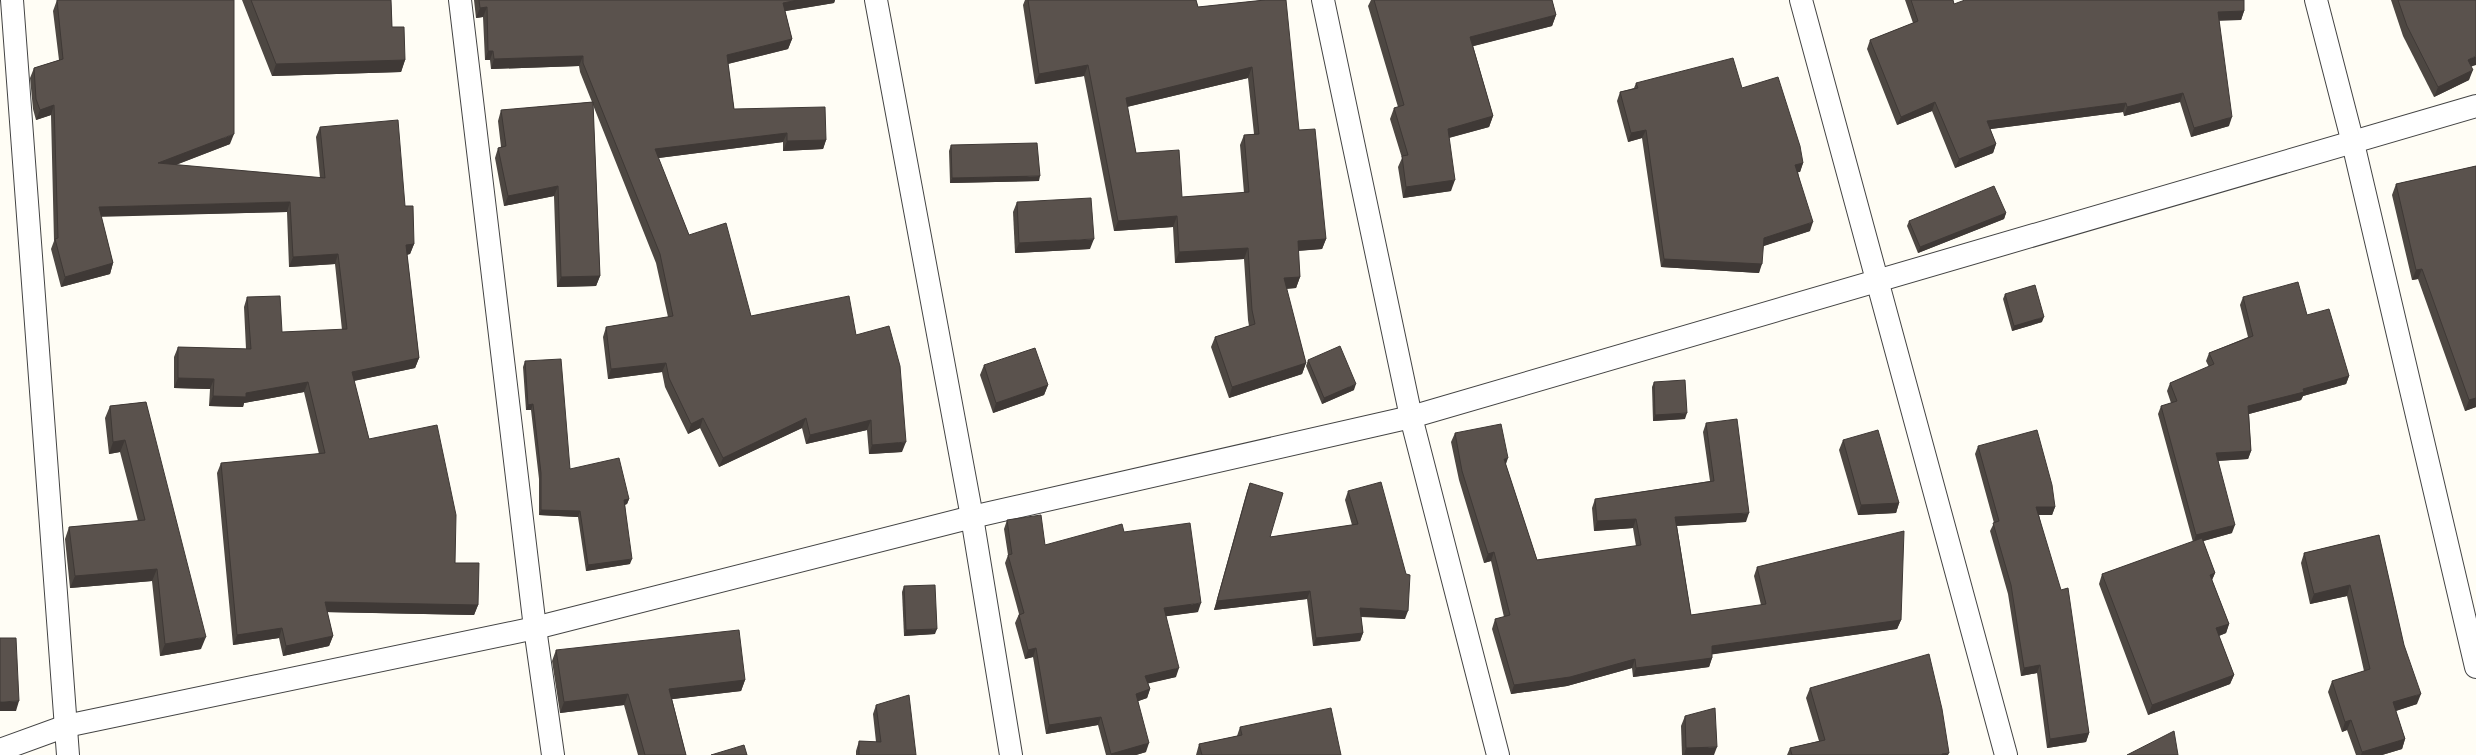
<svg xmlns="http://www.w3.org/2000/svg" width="2476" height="755" font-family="'Zilla Slab',serif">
	<rect width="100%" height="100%" fill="#fffdf5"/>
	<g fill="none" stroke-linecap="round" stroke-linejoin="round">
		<!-- minor casing -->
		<g stroke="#444" stroke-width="24">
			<g id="minor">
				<polyline points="12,0 68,755"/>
				<polyline points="460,0 535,628 553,755"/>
				<polyline points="876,0 972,517 1011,755"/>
				<polyline points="1323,0 1411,417 1498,755"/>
				<polyline points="1801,0 2006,755"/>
				<polyline points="2316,0 2353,143 2476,667"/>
				<polyline points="0,750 66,726 535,628 972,517 1411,417 2476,106"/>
			</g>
		</g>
		<!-- minor -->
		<use href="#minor" stroke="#fff" stroke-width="22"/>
	</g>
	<!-- wall -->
	<g fill="#4d4742" fill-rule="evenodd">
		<polygon points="57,0 230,144 176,165 320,178 316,137 320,127 405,206 414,244 410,254 407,255 419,358 415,368 354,381 369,439 455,563 478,605 474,615 327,612 333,636 329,646 283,656 279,638 233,645 217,473 221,463 319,454 304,392 244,403 243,407 209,406 210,389 174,388 174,357 178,347 246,349 244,307 247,297 282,332 342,330 335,264 289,267 287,212 101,216 113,263 110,274 61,287 51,249 54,241 51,115 36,120 33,109 30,78 34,68 59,60 53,11"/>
		<polygon points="242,0 391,0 392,27 405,60 401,72 272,76"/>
		<polygon points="474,0 835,0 834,3 785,11 792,39 788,49 728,64 734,109 826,140 823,149 783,151 783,142 658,158 689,235 751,316 856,335 902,452 869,454 867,430 806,444 802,428 719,467 700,428 688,434 665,387 662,372 608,379 603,337 606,327 668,317 656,263 593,105 600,276 596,286 557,287 554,196 504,206 495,158 498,148 501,147 498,121 501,110 592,102 580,72 579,66 491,69 490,60 485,60 483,17 476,18"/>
		<path d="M1025 0H1196L1198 7 1265 0 1299 130 1326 239 1322 249 1298 251 1300 277 1296 288 1286 289 1306 363 1302 374 1229 398 1211 347 1215 337 1249 326 1248 320 1244 259 1175 263 1173 227 1114 231 1084 76 1035 84 1023 5ZM1248 78 1254 134 1244 135 1240 145 1244 193 1182 197 1136 153 1127 107Z"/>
		<polygon points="1371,0 1552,0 1556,15 1552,26 1473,46 1493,116 1489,127 1449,138 1451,191 1403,198 1398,167 1402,158 1390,119 1394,108 1398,107 1368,6"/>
		<polygon points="1905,0 1953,0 1954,4 2244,11 2241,20 2219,20 2229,126 2191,137 2180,102 2124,116 2123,112 1990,129 1996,144 1993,153 1955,168 1932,111 1897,125 1867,49 1870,40 1913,23"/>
		<polygon points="2391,0 2476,0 2471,67 2469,80 2434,97 2403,36"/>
		<polygon points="1636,83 1742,88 1803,163 1800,172 1798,172 1810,231 1763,246 1759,273 1661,267 1642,138 1628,142 1617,101 1620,92 1634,88"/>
		<polygon points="951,145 1039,181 950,183 949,151"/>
		<polygon points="2476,166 2476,407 2465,411 2418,279 2412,280 2392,195 2396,184"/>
		<polygon points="1017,202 1090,249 1015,253 1013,212"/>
		<polygon points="2006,213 2004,219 1918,253 1907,226 1909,221"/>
		<polygon points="2005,294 2042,322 2012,331 2003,299"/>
		<polygon points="2243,297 2307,315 2349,376 2346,384 2303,396 2301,400 2249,414 2251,451 2248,459 2218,461 2232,533 2203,541 2215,573 2212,580 2229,624 2226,633 2219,636 2234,675 2230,684 2148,715 2099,584 2102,574 2193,542 2158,414 2161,406 2171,403 2167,391 2170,383 2209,367 2206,361 2209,353 2248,337 2240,305"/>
		<polygon points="1308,360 1354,390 1322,404 1306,366"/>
		<polygon points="525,361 570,469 629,499 627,504 625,505 630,564 586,571 578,517 539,515 539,479 531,410 526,410 523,367"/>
		<polygon points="984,365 1048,385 1044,395 993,413 980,375"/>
		<polygon points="1654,382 1685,419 1653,421 1652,387"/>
		<polygon points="146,402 201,649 160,656 152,581 70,588 65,539 69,527 138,521 120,452 109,454 105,418 110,406"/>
		<polygon points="1706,423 1746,522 1677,526 1691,615 1761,605 1754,576 1757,567 1901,620 1897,629 1712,654 1712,658 1709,667 1633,677 1632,668 1567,686 1511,694 1492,629 1495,619 1504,617 1491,561 1484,563 1459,480 1451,442 1455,433 1506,465 1537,560 1636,546 1633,528 1594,531 1592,508 1595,499 1710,481 1703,432"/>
		<polygon points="1843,440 1899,503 1896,513 1858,515 1839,450"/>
		<polygon points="1978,446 2055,507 2052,515 2039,515 2089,733 2086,742 2047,748 2037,673 2021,676 2008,594 1990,531 1994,523 1975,454"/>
		<polygon points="1250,483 1270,537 1352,525 1345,500 1348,491 1405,619 1361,617 1363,633 1360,641 1313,646 1307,599 1214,610 1247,491"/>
		<polygon points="1007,520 1045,545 1124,532 1198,612 1166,616 1176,677 1148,683 1150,689 1147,698 1138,701 1146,752 1136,755 1106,755 1098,725 1046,734 1033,657 1025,659 1015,623 1019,614 1005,563 1008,555 1004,529"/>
		<polygon points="2379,535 2417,704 2396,711 2405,739 2402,749 2382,755 2356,755 2347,730 2342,732 2328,692 2332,681 2364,671 2347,596 2310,604 2301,563 2304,553"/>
		<polygon points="904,586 935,634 904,636 902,592"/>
		<polygon points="556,650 745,680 741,691 672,699 686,755 638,755 624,705 560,713 552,661"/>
		<polygon points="1810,688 1948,755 1787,755 1790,748 1819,741 1806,698"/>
		<polygon points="876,705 916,755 856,755 856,751 859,741 876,742 873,714"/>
		<polygon points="1685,716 1714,755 1682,755 1681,726"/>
		<polygon points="1240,727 1341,755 1196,755 1199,744 1237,736"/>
	</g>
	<!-- shaded-wall -->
	<g fill="#3f3936">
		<polygon points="798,0 835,0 834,3 780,12 783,3"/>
		<polygon points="487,7 483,17 476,18 480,8"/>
		<polygon points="2244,11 2241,20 2215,21 2218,12"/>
		<polygon points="1556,15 1552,26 1466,48 1470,37"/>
		<polygon points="792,39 788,49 723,65 727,55"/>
		<polygon points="488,51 493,51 490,60 485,60"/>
		<polygon points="583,56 579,66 491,69 494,59"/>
		<polygon points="2476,56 2476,65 2464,69 2468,60"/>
		<polygon points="405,60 401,72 272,76 276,64"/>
		<polygon points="1088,65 1084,76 1035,84 1039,74"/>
		<polygon points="1252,67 1248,78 1122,108 1126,98"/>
		<polygon points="2473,70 2469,80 2434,97 2438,87"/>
		<polygon points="2183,93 2180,102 2124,116 2127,107"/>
		<polygon points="1935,102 1932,111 1897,125 1901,117"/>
		<polygon points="2126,103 2123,112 1983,130 1987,121"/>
		<polygon points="54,105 51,115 36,120 40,110"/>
		<polygon points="1493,116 1489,127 1444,139 1448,129"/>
		<polygon points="2232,117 2229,126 2191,137 2194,128"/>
		<polygon points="1646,130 1642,138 1628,142 1631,133"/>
		<polygon points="787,133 783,142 651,159 655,149"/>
		<polygon points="234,134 230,144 154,173 158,163"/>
		<polygon points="826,140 823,149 783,151 787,141"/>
		<polygon points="1996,144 1993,153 1955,168 1959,159"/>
		<polygon points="1803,163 1800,172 1792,173 1795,165"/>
		<polygon points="1040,176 1039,181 950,183 952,178"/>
		<polygon points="1455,180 1451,191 1403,198 1406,187"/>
		<polygon points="558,186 554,196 504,206 508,196"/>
		<polygon points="290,202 287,212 95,217 99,207"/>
		<polygon points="2006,213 2004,219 1918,253 1920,247"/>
		<polygon points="1177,216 1173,227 1114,231 1118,221"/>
		<polygon points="1813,222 1810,231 1761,247 1764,238"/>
		<polygon points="1094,239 1090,249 1015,253 1019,243"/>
		<polygon points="1326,239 1322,249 1294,251 1298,241"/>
		<polygon points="414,244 410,254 402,255 406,245"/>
		<polygon points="1248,248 1244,259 1175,263 1179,252"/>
		<polygon points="338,254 335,264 289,267 293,257"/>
		<polygon points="1664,259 1762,264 1759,273 1661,267"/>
		<polygon points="113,263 110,274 61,287 65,277"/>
		<polygon points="2422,269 2418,279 2412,280 2416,270"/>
		<polygon points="600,276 596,286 557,287 561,277"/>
		<polygon points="1300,277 1296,288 1280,289 1284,278"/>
		<polygon points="2044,317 2042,322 2012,331 2014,326"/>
		<polygon points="419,358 415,368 348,382 352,372"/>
		<polygon points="666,363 662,372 608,379 611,369"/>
		<polygon points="1306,363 1302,374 1229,398 1232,387"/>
		<polygon points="2349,376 2346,384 2303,396 2301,400 2245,415 2248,406 2303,389"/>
		<polygon points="178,378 214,379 210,389 174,388"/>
		<polygon points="308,382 304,392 244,403 243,407 209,406 213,396 246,393"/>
		<polygon points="1356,384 1354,390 1322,404 1324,398"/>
		<polygon points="1048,385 1044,395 993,413 996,403"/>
		<polygon points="2476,398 2476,407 2465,411 2469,400"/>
		<polygon points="533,404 531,410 526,410 528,405"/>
		<polygon points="1687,413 1685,419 1653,421 1655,415"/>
		<polygon points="703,418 700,428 688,434 691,424"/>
		<polygon points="806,418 802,428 719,467 723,458"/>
		<polygon points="871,420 867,430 806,444 810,435"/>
		<polygon points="125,440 120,452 109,454 113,442"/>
		<polygon points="906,442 902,452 869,454 872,445"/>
		<polygon points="2251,451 2248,459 2213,461 2216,453"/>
		<polygon points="1508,458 1505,467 1504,459"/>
		<polygon points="629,499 627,504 622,505 624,500"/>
		<polygon points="1899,503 1896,513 1858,515 1861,505"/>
		<polygon points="2036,507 2055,507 2052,515 2033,515"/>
		<polygon points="541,510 580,511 578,517 539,515"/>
		<polygon points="1749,513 1746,522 1672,526 1675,517"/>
		<polygon points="1636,519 1633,528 1594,531 1597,521"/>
		<polygon points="2235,525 2232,533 2193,544 2196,535"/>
		<polygon points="1494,552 1491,561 1484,563 1488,554"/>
		<polygon points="632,559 630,564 586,571 588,565"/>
		<polygon points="157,569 152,581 70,588 75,576"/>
		<polygon points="2215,573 2211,582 2210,575"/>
		<polygon points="2350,585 2347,596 2310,604 2314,594"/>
		<polygon points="1310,591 1307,599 1214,610 1217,601"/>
		<polygon points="325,602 478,605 474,615 321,612"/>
		<polygon points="1201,603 1198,612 1161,617 1164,608"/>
		<polygon points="1360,608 1408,611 1405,619 1357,616"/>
		<polygon points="1901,620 1897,629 1708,655 1712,646"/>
		<polygon points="2229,624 2226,633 2213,638 2216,628"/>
		<polygon points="282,628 279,638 233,645 237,635"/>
		<polygon points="937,629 935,634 904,636 906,630"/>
		<polygon points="1363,633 1360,641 1313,646 1316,638"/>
		<polygon points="333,636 329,646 283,656 286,646"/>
		<polygon points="206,637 201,649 160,656 165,644"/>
		<polygon points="1036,648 1033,657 1025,659 1028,650"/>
		<polygon points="1712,658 1709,667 1633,677 1636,668"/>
		<polygon points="1635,659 1632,668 1567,686 1511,694 1514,685"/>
		<polygon points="2040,665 2037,673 2021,676 2024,668"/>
		<polygon points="1179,668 1176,677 1142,685 1145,676"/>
		<polygon points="2234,675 2230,684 2148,715 2152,705"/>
		<polygon points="745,680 741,691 665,700 669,689"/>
		<polygon points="1150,689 1147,698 1133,703 1136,694"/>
		<polygon points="628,694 624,705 560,713 564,702"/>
		<polygon points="2421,694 2417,704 2389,713 2393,702"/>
		<polygon points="19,701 16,711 0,711 0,702"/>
		<polygon points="1101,717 1098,725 1046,734 1049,725"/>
		<polygon points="2351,720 2347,730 2342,732 2345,722"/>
		<polygon points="2089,733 2086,742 2047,748 2050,739"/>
		<polygon points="2405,739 2402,749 2382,755 2361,755 2362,752"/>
		<polygon points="1149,743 1146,752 1136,755 1111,755 1111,754"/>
		<polygon points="1717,747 1714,755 1684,755 1686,748"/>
		<polygon points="1949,753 1948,755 1942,755 1942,754"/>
	</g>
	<!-- building -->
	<g fill="#5a524d" stroke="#3f3936" fill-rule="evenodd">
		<polygon points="57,0 234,0 234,134 158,163 325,178 320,127 398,120 405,206 413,206 414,244 406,245 419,358 352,372 369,439 437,425 456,515 455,563 479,563 478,605 325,602 333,636 286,646 282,628 237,635 221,463 325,453 308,382 246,393 246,397 213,396 214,379 178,378 178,347 251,349 247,297 280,296 282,332 347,329 338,254 293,257 290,202 99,207 113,263 65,277 55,239 58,238 54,105 40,110 36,99 34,68 63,59"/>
		<polygon points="251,0 391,0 392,27 404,27 405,60 276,64"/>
		<polygon points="479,0 798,0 783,3 792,39 727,55 734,109 825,107 826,140 787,141 787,133 655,149 689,235 726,223 751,316 849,296 856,335 889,326 900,366 906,442 872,445 871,420 810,435 806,418 723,458 703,418 691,424 669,378 666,363 611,369 606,327 673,316 660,254 583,63 583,56 494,59 493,51 488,51 487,7 480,8"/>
		<path d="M1028 0H1196L1198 7 1265 0H1286L1299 130 1315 129 1326 239 1298 241 1300 277 1284 278 1306 363 1232 387 1215 337 1255 324 1252 310 1248 248 1179 252 1177 216 1118 221 1088 65 1039 74ZM1252 67 1259 134 1244 135 1249 192 1182 197 1179 150 1136 153 1126 98Z"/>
		<polygon points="1374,0 1552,0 1556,15 1470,37 1493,116 1448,129 1455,180 1406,187 1402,156 1408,155 1394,108 1404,105"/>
		<polygon points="1911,0 1953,0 1954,4 1965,0 2244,0 2244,11 2218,12 2232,117 2194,128 2183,93 2127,107 2126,103 1987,121 1996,144 1959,159 1935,102 1901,117 1870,40 1918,21"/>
		<polygon points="2398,0 2476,0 2476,56 2468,60 2473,70 2438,87 2407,26"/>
		<polygon points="1733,58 1742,88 1778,77 1800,146 1803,163 1795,165 1813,222 1764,238 1762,264 1664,259 1646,130 1631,133 1620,92 1638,88 1636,83"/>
		<polygon points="593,102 600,276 561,277 558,186 508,196 498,148 506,146 501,110"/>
		<polygon points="1037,143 1040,176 952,178 951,145"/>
		<polygon points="2476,166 2476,398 2469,400 2422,269 2416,270 2396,184"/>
		<polygon points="1994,186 2006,213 1920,247 1909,221"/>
		<polygon points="1091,198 1094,239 1019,243 1017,202"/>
		<polygon points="2298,282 2307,315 2329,309 2349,376 2303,389 2304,392 2248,406 2251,451 2216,453 2235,525 2196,535 2161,406 2177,401 2170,383 2214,364 2209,353 2253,336 2243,297"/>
		<polygon points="2035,285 2044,317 2014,326 2005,294"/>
		<polygon points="1340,346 1356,384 1324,398 1308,360"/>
		<polygon points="1035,348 1048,385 996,403 984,365"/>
		<polygon points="561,359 570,469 619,458 629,499 624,500 632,559 588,565 580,511 541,510 541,473 533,404 528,405 525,361"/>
		<polygon points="1685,380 1687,413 1655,415 1654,382"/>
		<polygon points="146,402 206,637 165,644 157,569 75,576 69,527 145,520 125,440 113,442 110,406"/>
		<polygon points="1737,419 1749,513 1675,517 1691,615 1766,604 1757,567 1904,531 1901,620 1712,646 1712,658 1636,668 1635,659 1570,677 1514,685 1495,619 1510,615 1494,552 1488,554 1462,471 1455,433 1501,424 1508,458 1504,459 1537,560 1641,545 1636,519 1597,521 1595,499 1714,481 1706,423"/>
		<polygon points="1878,430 1899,503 1861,505 1843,440"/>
		<polygon points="2037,430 2052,485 2055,507 2036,507 2061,590 2068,588 2089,733 2050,739 2040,665 2024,668 2011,585 1993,523 1999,521 1978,446"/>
		<polygon points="1381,482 1406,574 1410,575 1408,611 1360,608 1363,633 1316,638 1310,591 1217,601 1250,483 1283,493 1270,537 1358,524 1348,491"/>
		<polygon points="1041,515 1045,545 1122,524 1124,532 1190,523 1201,603 1164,608 1179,668 1145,676 1150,689 1136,694 1149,743 1111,754 1101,717 1049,725 1036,648 1028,650 1019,615 1024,613 1008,555 1012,554 1007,520"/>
		<polygon points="2379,535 2404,645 2421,694 2393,702 2405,739 2362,752 2351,720 2345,722 2332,681 2370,669 2350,585 2314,594 2304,553"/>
		<polygon points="2202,538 2215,573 2210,575 2229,624 2216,628 2234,675 2152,705 2102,574"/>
		<polygon points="935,585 937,629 906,630 904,586"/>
		<polygon points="739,630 745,680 669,689 686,755 645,755 628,694 564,702 556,650"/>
		<polygon points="0,638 16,638 19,701 0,702"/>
		<polygon points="1929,654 1942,709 1949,753 1942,754 1942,755 1792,755 1790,748 1825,740 1810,688"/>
		<polygon points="909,695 916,755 859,755 859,741 881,742 876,705"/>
		<polygon points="1331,708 1341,755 1202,755 1199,744 1242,735 1240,727"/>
		<polygon points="1715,708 1717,747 1686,748 1685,716"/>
		<polygon points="2174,731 2178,755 2127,755"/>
		<polygon points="744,745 747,755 711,755"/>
	</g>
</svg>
